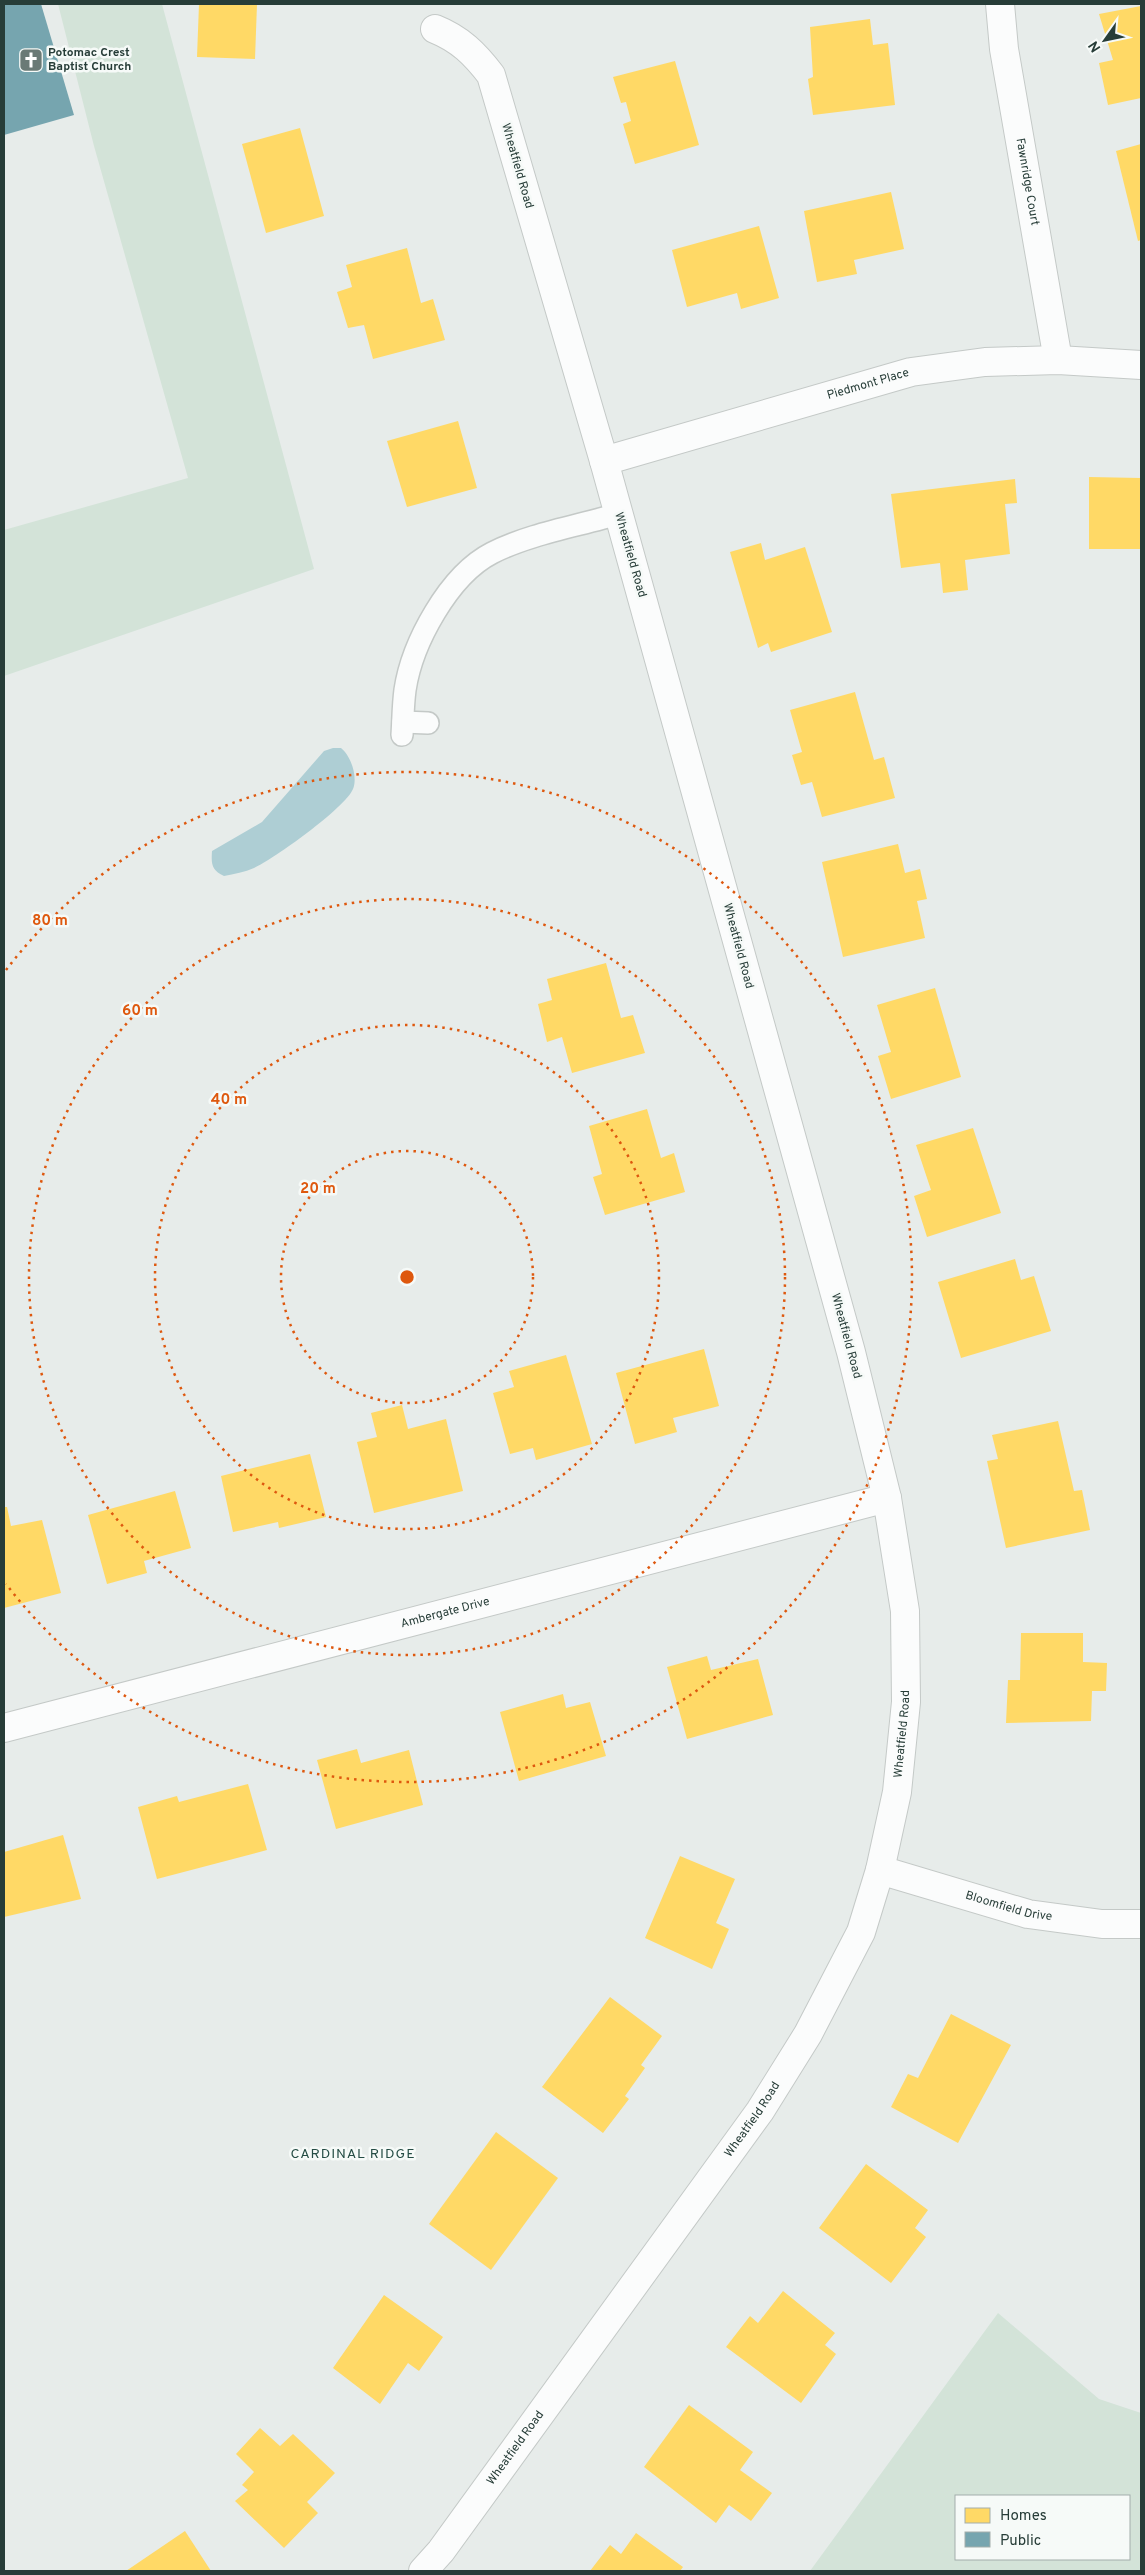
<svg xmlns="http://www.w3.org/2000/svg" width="1145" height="2575" font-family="Overpass,sans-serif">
	<rect width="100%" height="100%" fill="#e7ecea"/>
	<!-- green -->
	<g fill="#d3e3d8" fill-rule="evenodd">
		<polygon points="58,4 162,4 314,569 4,676 4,530 188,478 94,146"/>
		<path d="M998 2313 1099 2399 1141 2413V2571H810ZM956 2496H1129V2559H956Z"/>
	</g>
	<!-- water -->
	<path fill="#aeced4" d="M333 748H341C351 756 358 777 353 789 345 808 274 859 254 868 245 872 234 874 224 876 212 870 211 865 212 851L262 822 324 751Z"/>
	<!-- homes -->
	<g fill="#ffd966">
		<polygon points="199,4 257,4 255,59 197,57"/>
		<polygon points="1141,6 1141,98 1108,105 1099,63 1113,60 1099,14"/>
		<polygon points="870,19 873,45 888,43 895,105 813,115 808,79 813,77 810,27"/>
		<polygon points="675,61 699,145 635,164 623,124 631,121 626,102 621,103 613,77"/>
		<polygon points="300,128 324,216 266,233 242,144"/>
		<polygon points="1141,144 1141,240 1138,241 1116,151"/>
		<polygon points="891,192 904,249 854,260 857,274 817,282 804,211"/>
		<polygon points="759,226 779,298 741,309 737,293 687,307 672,250"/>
		<polygon points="407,248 421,303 433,299 445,340 373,359 364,325 348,328 337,292 352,287 346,265"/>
		<polygon points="458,421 477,488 407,507 387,441"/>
		<polygon points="1089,477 1141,478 1141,549 1089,549"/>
		<polygon points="1015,479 1017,503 1005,504 1010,554 965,560 968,590 943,593 940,563 901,568 891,494"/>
		<polygon points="761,543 765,560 805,547 832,632 771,652 768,643 758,648 730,552"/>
		<polygon points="855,692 874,760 884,757 895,798 822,817 812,782 801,785 792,755 802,752 790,710"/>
		<polygon points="898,844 905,873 920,869 927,899 917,901 925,938 843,957 822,862"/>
		<polygon points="606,963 621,1018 633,1015 645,1053 572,1073 562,1037 547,1042 538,1004 552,1000 547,979"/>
		<polygon points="935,988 961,1077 891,1099 878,1056 891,1052 877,1005"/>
		<polygon points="647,1109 661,1158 674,1153 685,1192 605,1215 593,1177 602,1174 589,1126"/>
		<polygon points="973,1128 1001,1213 927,1237 914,1196 931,1190 916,1145"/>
		<polygon points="1015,1259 1021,1280 1034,1276 1051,1331 961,1358 938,1282"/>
		<polygon points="704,1349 719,1406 673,1418 677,1432 635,1444 616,1373"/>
		<polygon points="566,1355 592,1444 536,1460 533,1448 510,1454 493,1393 514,1387 509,1371"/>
		<polygon points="402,1405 408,1429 446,1419 463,1491 374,1513 357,1442 377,1437 371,1413"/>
		<polygon points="1058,1421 1074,1491 1082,1490 1090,1530 1006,1548 987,1461 998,1459 992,1435"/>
		<polygon points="310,1454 326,1517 279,1528 278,1522 233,1532 221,1476"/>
		<polygon points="175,1491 191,1548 144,1561 147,1573 107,1584 88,1515"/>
		<polygon points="4,1507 7,1507 11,1526 42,1520 61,1593 4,1608"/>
		<polygon points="1021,1633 1083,1633 1083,1662 1107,1663 1106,1691 1092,1691 1091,1721 1006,1723 1008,1680 1020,1680"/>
		<polygon points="707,1656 711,1670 758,1659 773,1715 687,1739 667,1667"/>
		<polygon points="563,1694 566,1708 590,1702 606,1756 519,1781 500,1712"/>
		<polygon points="357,1749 361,1763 409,1750 423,1805 336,1829 317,1760"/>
		<polygon points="248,1784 267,1850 157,1879 138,1807 177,1796 179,1802"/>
		<polygon points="63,1835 81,1899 4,1917 4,1852"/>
		<polygon points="680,1856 735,1879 716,1923 729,1929 712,1969 645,1938"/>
		<polygon points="610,1997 662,2036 641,2065 645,2068 625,2096 629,2099 603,2133 542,2087"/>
		<polygon points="951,2014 1011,2045 958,2143 891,2107 908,2074 918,2078"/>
		<polygon points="496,2132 558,2178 491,2270 429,2224"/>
		<polygon points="866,2164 928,2210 915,2228 926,2237 891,2283 819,2228"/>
		<polygon points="783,2291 835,2333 825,2345 836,2354 801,2403 726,2347 750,2316 758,2323"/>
		<polygon points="384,2295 443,2337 419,2371 408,2363 380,2404 333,2368"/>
		<polygon points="689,2405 753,2452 740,2470 772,2493 751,2521 729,2505 716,2523 644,2467"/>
		<polygon points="260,2428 280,2446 293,2434 335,2473 307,2502 318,2513 284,2548 235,2501 248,2490 242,2485 254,2472 236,2454"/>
		<polygon points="185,2531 211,2571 126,2571"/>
		<polygon points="636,2533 683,2567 680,2571 590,2571 610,2545 621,2554"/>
	</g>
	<!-- public -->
	<polygon fill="#76a5af" points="4,4 41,4 74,115 4,135"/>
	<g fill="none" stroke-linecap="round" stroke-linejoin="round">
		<!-- lane casing -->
		<g stroke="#c4c9c7" stroke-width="24">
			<g id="lane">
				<polyline points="403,722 428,723"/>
				<path d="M402 735C403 720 403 705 405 690 412 643 449 575 492 553 529 534 578 526 618 514"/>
			</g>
		</g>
		<!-- street casing -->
		<g stroke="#c4c9c7" stroke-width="30">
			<g id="street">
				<path id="s1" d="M1000 4 1004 49 1058 360"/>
				<path id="s2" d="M604 461 911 372 985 362 1058 360 1141 365"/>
				<path id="s3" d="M4 1728 887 1498"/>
				<path id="s4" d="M880 1870 1028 1914 1102 1924H1141"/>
				<path id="s5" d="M423 2571 441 2551 760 2111 808 2034 861 1932 880 1870 897 1792 906 1702 905 1611 887 1498 851 1352 604 461 491 75C475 54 460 39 435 29"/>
			</g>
		</g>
		<!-- lane -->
		<use href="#lane" stroke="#fbfcfc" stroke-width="21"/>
		<!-- street -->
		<use href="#street" stroke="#fbfcfc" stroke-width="28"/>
	</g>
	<!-- distance rings -->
	<g fill="none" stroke="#de580e" stroke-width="2.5" stroke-dasharray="2.5 5">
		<circle cx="407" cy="1277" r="126"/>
		<circle cx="407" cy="1277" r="252"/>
		<circle cx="407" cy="1277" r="378"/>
		<path d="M6 970A505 505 0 1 1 6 1584"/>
	</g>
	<!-- icons -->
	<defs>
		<g id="church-square" transform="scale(1.25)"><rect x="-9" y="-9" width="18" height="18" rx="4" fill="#6a7a76" stroke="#f6faf8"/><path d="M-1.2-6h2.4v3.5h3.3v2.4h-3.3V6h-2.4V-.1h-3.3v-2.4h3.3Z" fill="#fff"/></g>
	</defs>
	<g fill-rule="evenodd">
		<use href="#church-square" x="31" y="60"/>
	</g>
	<g text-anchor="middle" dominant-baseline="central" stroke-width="5" stroke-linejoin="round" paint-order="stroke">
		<!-- poi labels -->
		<g font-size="12" font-weight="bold" fill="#273d38" stroke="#f6faf8" text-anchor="start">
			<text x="48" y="53">Potomac Crest<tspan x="48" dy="14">Baptist Church</tspan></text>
		</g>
		<!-- street labels -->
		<g font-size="12" fill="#273d38" stroke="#f6faf8">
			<text transform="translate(517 166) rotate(74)">Wheatfield Road</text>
			<text stroke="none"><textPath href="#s1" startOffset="180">Fawnridge Court</textPath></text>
			<text stroke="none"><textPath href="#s2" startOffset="275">Piedmont Place</textPath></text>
			<text transform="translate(630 555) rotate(74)">Wheatfield Road</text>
			<text transform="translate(738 946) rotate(75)">Wheatfield Road</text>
			<text transform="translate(846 1336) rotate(75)">Wheatfield Road</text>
			<text stroke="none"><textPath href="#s3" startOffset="456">Ambergate Drive</textPath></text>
			<text stroke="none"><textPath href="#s5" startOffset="979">Wheatfield Road</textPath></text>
			<text stroke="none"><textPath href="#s4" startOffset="134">Bloomfield Drive</textPath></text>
			<text stroke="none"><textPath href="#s5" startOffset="559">Wheatfield Road</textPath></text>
			<text stroke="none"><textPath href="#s5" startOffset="154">Wheatfield Road</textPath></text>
		</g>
		<!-- neighbourhood labels -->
		<g font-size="14" letter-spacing="1" fill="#254d45" stroke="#f6faf8">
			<text x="353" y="2154">CARDINAL RIDGE</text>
		</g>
	</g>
	<circle cx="407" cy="1277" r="8" fill="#de580e" stroke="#f6faf8" stroke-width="2.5"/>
	<g font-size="15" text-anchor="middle" font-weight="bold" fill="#de580e" stroke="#f6faf8" stroke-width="5" stroke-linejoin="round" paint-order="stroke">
		<text x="50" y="925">80 m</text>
		<text x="140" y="1015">60 m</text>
		<text x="229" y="1104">40 m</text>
		<text x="318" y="1193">20 m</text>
	</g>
	<!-- border -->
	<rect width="1145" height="2575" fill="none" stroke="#273d38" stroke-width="10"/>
	<!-- legend -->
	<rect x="955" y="2495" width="175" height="65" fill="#f6faf8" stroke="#a3aeab"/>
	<rect x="965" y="2508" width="25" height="15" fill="#ffd966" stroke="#a3aeab"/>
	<text x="1000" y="2520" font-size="15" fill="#273d38">Homes</text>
	<rect x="965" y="2532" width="25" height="15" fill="#76a5af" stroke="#a3aeab"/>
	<text x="1000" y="2545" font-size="15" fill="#273d38">Public</text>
	<!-- north arrow -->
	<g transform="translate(1105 40) rotate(237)" stroke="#f6faf8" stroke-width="4" paint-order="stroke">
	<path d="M0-4L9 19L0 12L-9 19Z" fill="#273d38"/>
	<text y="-8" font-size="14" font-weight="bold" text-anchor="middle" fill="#273d38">N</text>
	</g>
</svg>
